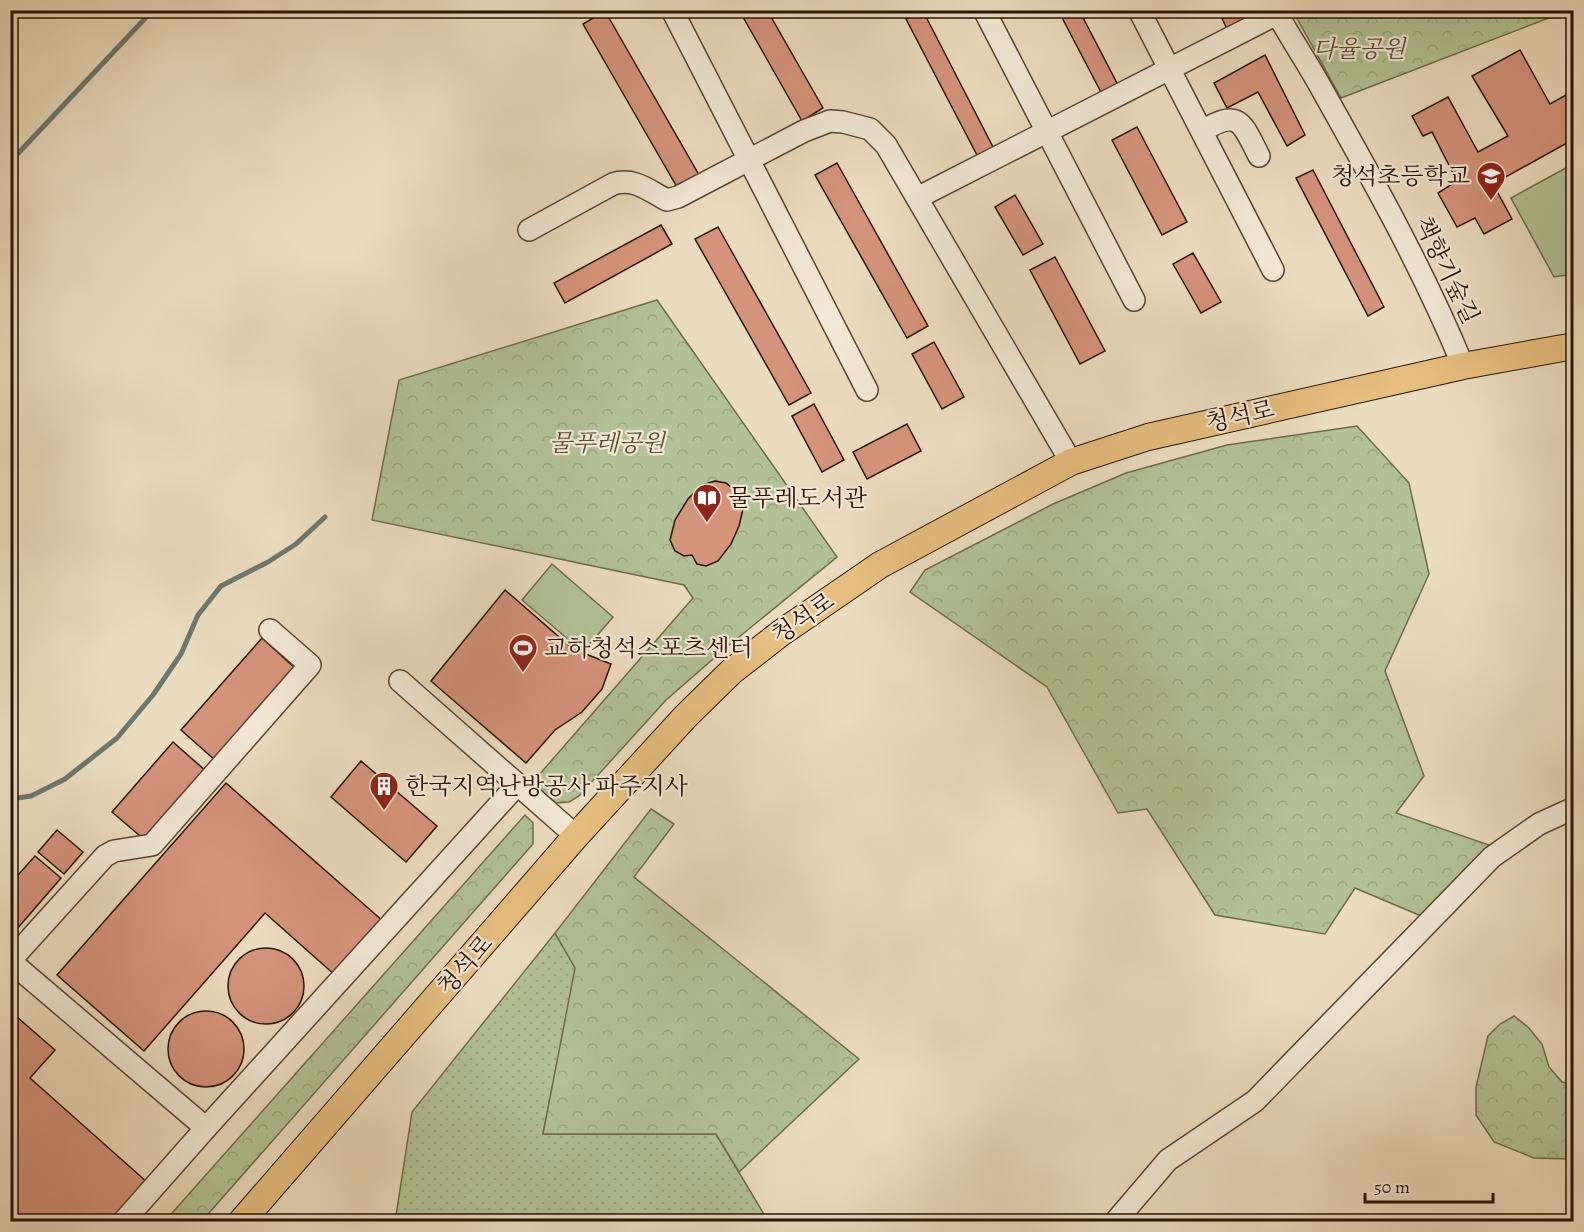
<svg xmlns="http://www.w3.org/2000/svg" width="1584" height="1232" font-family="Alegreya,'Noto Serif KR',serif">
	<defs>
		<pattern id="grass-dots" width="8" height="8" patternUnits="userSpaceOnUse" patternTransform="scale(1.5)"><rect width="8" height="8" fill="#b2c296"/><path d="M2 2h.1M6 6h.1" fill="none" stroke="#99a680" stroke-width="1.8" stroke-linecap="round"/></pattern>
		<pattern id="forest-crowns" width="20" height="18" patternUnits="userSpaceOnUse" patternTransform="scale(1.5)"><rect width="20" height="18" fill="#b2c296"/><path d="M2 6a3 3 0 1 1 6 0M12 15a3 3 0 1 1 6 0" fill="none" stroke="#99a680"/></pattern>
	</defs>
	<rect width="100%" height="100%" fill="#ecdcbe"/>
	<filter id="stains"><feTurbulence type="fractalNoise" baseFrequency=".00333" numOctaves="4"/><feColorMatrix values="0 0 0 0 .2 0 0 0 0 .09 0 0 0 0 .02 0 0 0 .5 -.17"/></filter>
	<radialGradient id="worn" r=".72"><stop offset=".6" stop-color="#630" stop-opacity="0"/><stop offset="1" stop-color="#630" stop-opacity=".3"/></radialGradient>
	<!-- grass -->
	<polygon fill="url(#grass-dots)" stroke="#6e6a4c" stroke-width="1.5" points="555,933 576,968 543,1134 716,1134 768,1221 395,1222 412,1112"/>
	<!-- forest -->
	<g fill="url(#forest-crowns)" stroke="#6e6a4c" stroke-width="1.5">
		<polygon points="1293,11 1567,11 1341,98"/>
		<polygon points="657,300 837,557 728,646 666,700 579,796 569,802 556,803 532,783 693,598 684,585 372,520 399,380"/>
		<polygon points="1357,426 1409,483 1429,574 1385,671 1424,776 1396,813 1489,845 1426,918 1355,888 1325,934 1215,915 1147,809 1118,813 1047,687 910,592 925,570 1053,504 1126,473 1227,445"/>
		<polygon points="651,809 674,824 634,877 859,1059 739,1172 716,1134 543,1134 575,968 555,933"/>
		<polygon points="525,815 533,823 533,844 202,1221 165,1221"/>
		<polygon points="1514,1016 1528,1027 1542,1044 1549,1067 1562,1082 1573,1084 1573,1159 1534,1158 1494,1142 1476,1115 1476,1087 1488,1036 1500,1024"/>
	</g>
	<!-- garden -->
	<g fill="#b2c296" stroke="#6e6a4c" stroke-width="1.5">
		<polygon points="1573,164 1573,274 1554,277 1511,198"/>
		<polygon points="552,564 613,617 583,652 522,600"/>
	</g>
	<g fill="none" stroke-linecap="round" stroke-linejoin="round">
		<!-- stream -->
		<g stroke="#6c786d" stroke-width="5">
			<polyline points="10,162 153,10"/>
			<polyline points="10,799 31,796 65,779 117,738 153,695 181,654 198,615 221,586 268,562 296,544 325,517"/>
		</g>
	</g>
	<!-- building -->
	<g fill="#d4937b" stroke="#291303" stroke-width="1.5">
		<polygon points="739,10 767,10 823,108 802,121"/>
		<polygon points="1058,10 1079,10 1119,87 1103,96"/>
		<polygon points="1218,10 1239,10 1244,20 1227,29"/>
		<polygon points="605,11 699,175 677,187 583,24"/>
		<polygon points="923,11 994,149 978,157 906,19"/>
		<polygon points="1520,50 1550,104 1568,94 1574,101 1574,139 1493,184 1512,219 1484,234 1475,218 1457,227 1438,193 1457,181 1432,132 1423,136 1412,116 1448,97 1478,152 1508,136 1472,76"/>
		<polygon points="1265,55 1305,135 1287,146 1258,92 1227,108 1214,83"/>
		<polygon points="1137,127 1187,222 1162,235 1112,140"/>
		<polygon points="837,163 928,326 907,338 815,175"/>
		<polygon points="1313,170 1384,307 1368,316 1296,178"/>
		<polygon points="1015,195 1043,244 1023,255 995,207"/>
		<polygon points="661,225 672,244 565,303 554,283"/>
		<polygon points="718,227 811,393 789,405 695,239"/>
		<polygon points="1193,253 1221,302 1201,313 1173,264"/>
		<polygon points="1055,257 1105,351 1080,364 1030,270"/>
		<polygon points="934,342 964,397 942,409 912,354"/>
		<polygon points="814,404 844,460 822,472 792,416"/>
		<polygon points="907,424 921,451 867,479 853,452"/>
		<polygon points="715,481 726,483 742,497 744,505 739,526 731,544 718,561 706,566 697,564 692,555 684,556 675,551 670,540 675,520 688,499 702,485"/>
		<polygon points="505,590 573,649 611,664 602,689 582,712 555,730 526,763 431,681"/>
		<polygon points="262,638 297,670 216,761 181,730"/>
		<polygon points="173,742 207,772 146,841 112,812"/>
		<polygon points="361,761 437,826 406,862 331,797"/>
		<polygon points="226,783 384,922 336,976 265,913 144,1051 57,975"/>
		<polygon points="57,830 83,852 64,874 38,852"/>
		<polygon points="35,856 61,878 10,937 10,884"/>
		<circle cx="266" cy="986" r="38"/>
		<polygon points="10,1011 55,1050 30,1078 148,1183 115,1222 10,1222"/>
		<circle cx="206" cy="1049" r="38"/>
	</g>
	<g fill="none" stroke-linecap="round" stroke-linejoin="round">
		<!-- minor casing -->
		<g stroke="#5a4532" stroke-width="24">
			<g id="minor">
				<polyline points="672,10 867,390"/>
				<polyline points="984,10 1134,300"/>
				<polyline points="1139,10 1273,270"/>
				<path d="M1275 10C1291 39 1309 65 1324 93 1374 182 1424 271 1463 366"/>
				<path d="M1202 131C1240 108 1242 123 1259 156"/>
				<polyline points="917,198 1277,14"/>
				<path d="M529 230 613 184C634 177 649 191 667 200L678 197 804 131 830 121 843 122 870 129 886 145 1071 462"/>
				<polyline points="400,681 576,836"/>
				<polyline points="10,961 105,856 114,851 152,845 310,665 270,630"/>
				<polyline points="10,961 206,1128"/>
				<polyline points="123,1222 206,1128 517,785"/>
				<polyline points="1115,1222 1168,1160 1255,1101 1492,857 1539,824 1574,808"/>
			</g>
		</g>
		<!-- major casing -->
		<g stroke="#291303" stroke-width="28">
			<polyline id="major" points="241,1222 576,836 686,716 732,671 781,633 880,565 1071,462 1148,437 1463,366 1574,346"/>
		</g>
		<!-- minor -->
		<use href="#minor" stroke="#f3e8d5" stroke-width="21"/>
		<!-- major -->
		<use href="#major" stroke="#e6be7f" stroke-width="26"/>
	</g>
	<!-- icons -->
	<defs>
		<g id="school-pin" transform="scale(1.5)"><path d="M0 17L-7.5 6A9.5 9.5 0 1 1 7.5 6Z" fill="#8f2418" stroke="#f3e8d5"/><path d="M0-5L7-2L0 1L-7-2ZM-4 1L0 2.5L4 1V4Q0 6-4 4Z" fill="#fff"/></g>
		<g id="library-pin" transform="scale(1.5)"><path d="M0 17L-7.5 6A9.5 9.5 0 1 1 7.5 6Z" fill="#8f2418" stroke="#f3e8d5"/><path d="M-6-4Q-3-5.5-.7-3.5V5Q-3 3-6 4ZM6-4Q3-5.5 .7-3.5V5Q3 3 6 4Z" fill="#fff"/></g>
		<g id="stadium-pin" transform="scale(1.5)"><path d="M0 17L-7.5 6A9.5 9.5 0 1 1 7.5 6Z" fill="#8f2418" stroke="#f3e8d5"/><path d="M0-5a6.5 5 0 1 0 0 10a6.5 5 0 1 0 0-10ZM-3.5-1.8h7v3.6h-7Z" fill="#fff"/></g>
		<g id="building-pin" transform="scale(1.5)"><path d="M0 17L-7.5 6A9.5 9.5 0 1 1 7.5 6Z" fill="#8f2418" stroke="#f3e8d5"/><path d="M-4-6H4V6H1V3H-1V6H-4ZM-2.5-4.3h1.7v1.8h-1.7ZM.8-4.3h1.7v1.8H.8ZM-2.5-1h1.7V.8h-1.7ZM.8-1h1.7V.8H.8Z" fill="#fff"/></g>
	</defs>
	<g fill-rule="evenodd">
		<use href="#school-pin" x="1491" y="176"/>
		<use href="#library-pin" x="707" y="498"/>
		<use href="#stadium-pin" x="523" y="648"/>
		<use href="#building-pin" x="384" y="786"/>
	</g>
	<g text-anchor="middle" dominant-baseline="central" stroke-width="4.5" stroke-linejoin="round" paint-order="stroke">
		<!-- park labels -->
		<g font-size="24" font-style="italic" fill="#595036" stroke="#f3e8d5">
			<text x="1359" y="49">다율공원</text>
			<text x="607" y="443">물푸레공원</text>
		</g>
		<!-- poi labels -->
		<g font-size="24" fill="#291303" stroke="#f3e8d5" text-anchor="start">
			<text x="1470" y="176" text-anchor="end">청석초등학교</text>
			<text x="728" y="498">물푸레도서관</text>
			<text x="544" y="648">교하청석스포츠센터</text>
			<text x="405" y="786">한국지역난방공사 파주지사</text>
		</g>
		<!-- street labels -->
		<g font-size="24" fill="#291303" stroke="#f3e8d5">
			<text transform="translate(1447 270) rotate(64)">책향기숲길</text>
			<text transform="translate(1240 416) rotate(-13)">청석로</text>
			<text transform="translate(803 618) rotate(-35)">청석로</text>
			<text transform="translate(465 965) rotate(-49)">청석로</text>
		</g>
	</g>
	<!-- margin -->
	<rect width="1584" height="1232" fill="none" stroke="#ecdcbe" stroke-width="36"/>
	<rect x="12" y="12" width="1560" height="1208" fill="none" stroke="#291303" stroke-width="3"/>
	<rect x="18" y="18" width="1548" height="1196" fill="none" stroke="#291303" stroke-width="1.5"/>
	<!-- scale -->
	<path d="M1365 1193v9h128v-9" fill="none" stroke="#291303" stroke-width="3"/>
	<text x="1374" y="1193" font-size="18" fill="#291303" stroke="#f3e8d5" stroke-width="4.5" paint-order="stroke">50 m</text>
	<rect width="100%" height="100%" filter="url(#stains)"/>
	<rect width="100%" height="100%" fill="url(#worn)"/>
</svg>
